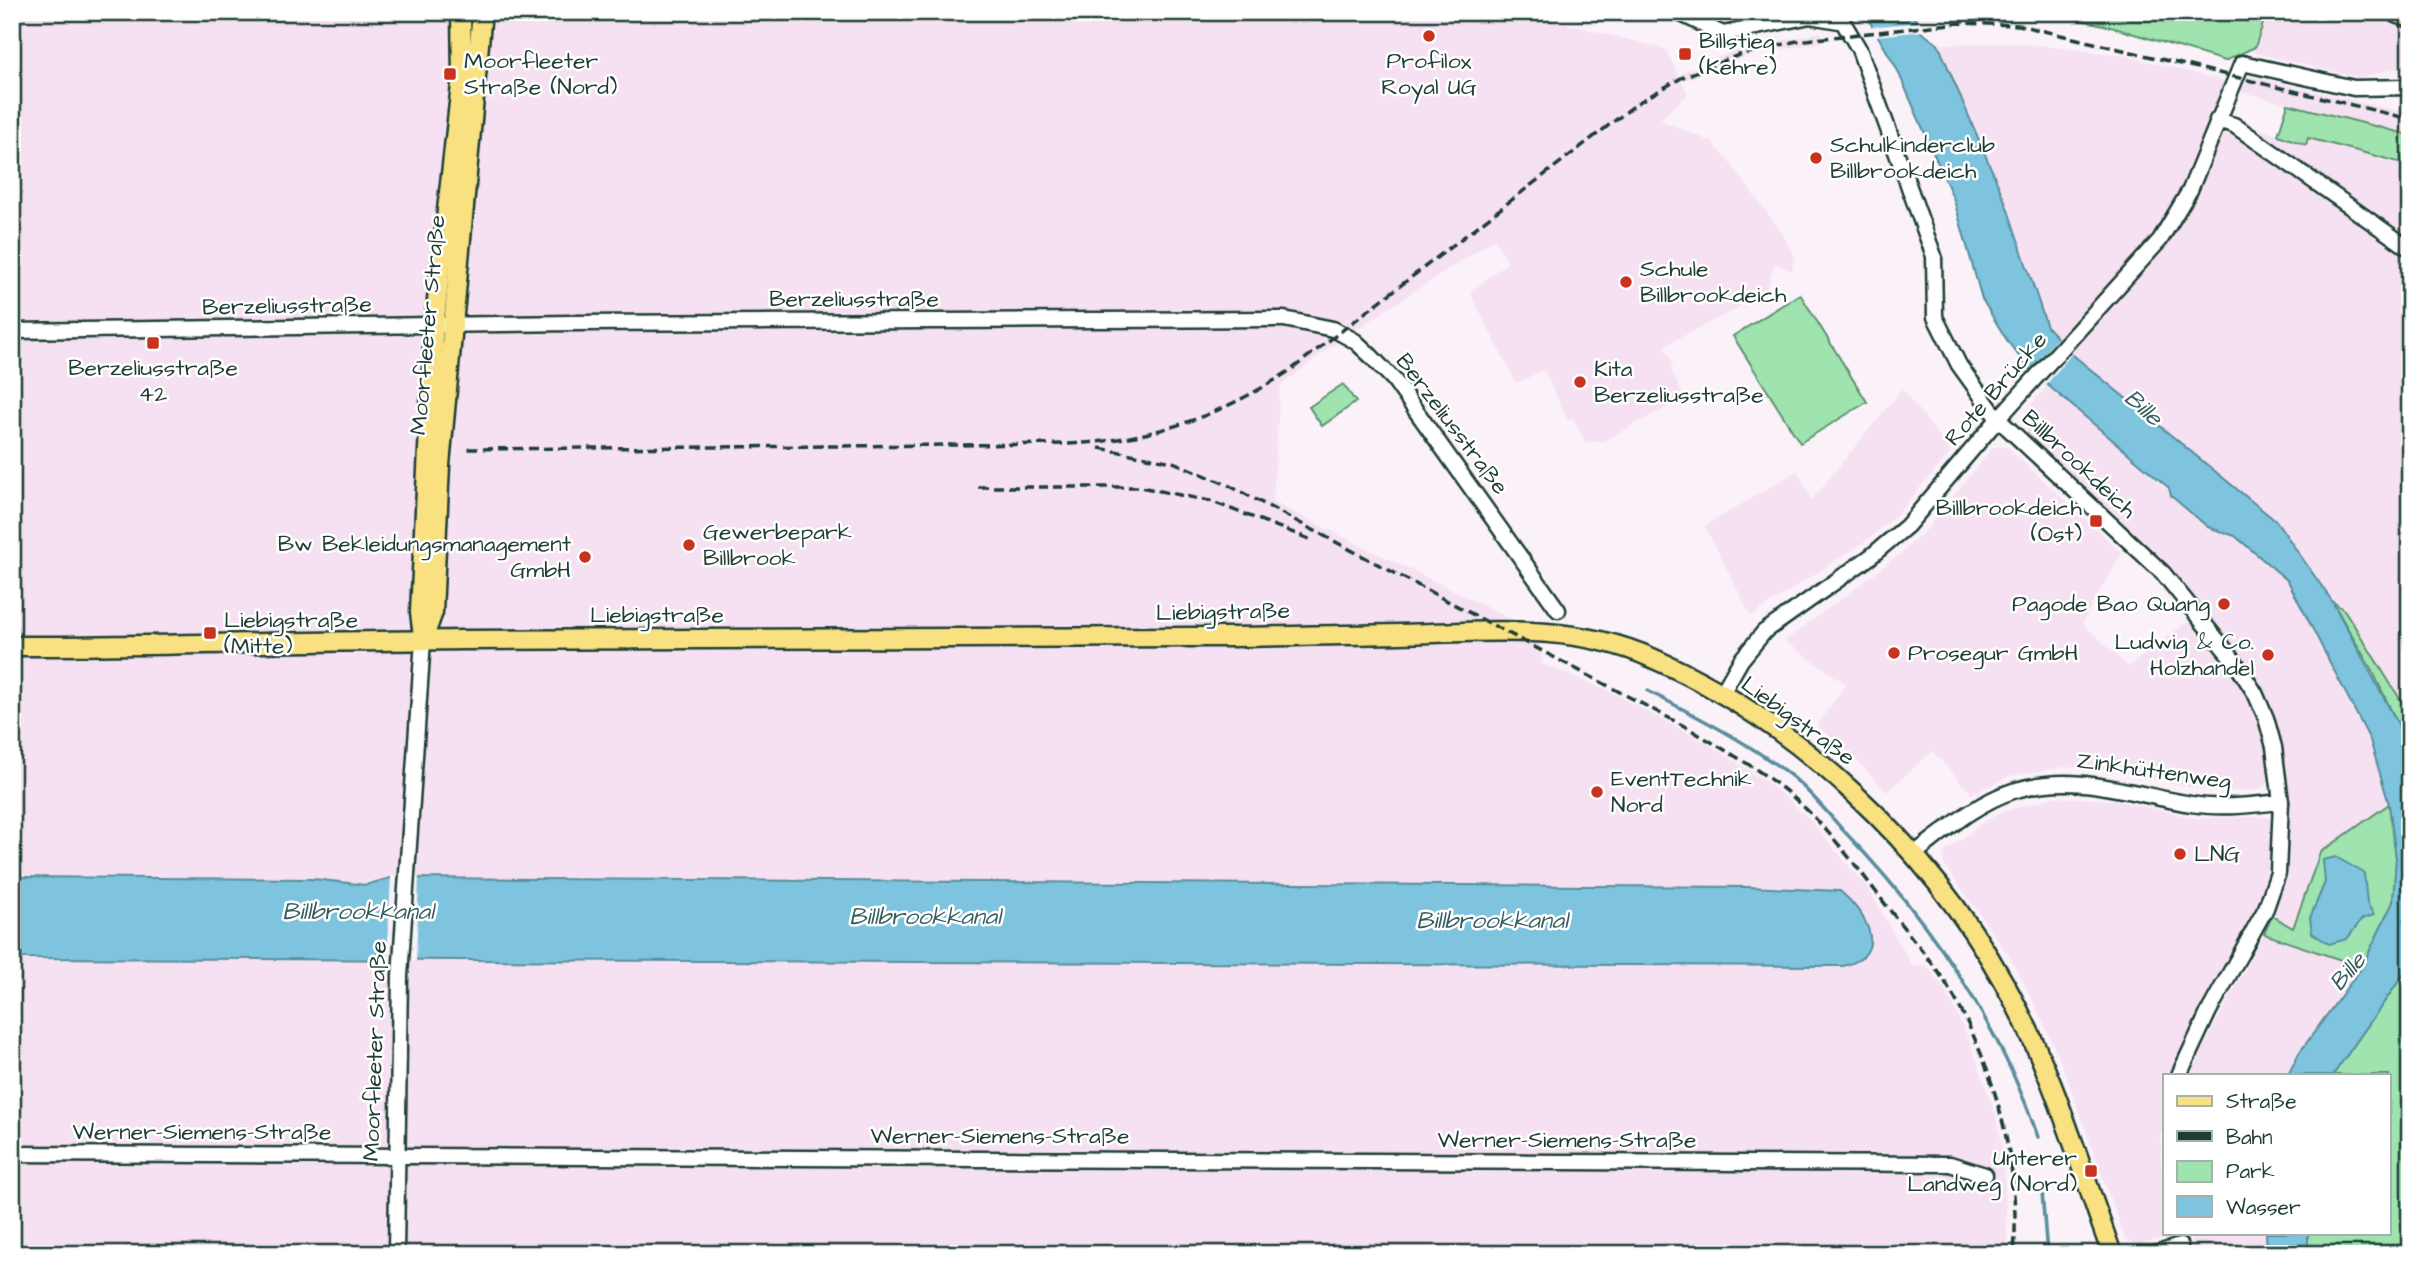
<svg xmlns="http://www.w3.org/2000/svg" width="2422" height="1266" font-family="'Architects Daughter',sans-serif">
	<rect width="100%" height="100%" fill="#faf1f9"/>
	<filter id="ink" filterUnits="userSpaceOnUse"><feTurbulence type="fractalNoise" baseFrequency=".0143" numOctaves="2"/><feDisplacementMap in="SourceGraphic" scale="14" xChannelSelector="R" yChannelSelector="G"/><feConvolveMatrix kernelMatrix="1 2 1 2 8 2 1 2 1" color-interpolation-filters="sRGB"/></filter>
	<g filter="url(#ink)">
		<!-- built -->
		<g fill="#f5e1f1">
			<polygon points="12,12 1518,12 1665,49 1688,94 1660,120 1712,142 1729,162 1782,233 1794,257 1792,271 1775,263 1765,294 1664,346 1673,363 1670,369 1682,393 1666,408 1603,441 1585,442 1573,418 1568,420 1544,370 1516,383 1470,292 1508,262 1494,239 1336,343 1280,386 1273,502 1539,633 1542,664 1605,689 1708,744 1770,784 1808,818 1870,891 1912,966 1927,966 1948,995 1971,1044 1996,1116 2003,1151 2008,1254 12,1254 12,958 1843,966 1857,909 1840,891 1748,887 390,878 366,885 313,879 12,877"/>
			<polygon points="2267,12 2351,12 2410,29 2410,73 2395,68 2360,78 2256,53 2252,50"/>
			<polygon points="1821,32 1822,42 1747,56 1686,80 1681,73 1732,52"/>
			<polygon points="2017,43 2121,55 2224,81 2234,89 2245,75 2410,114 2410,135 2235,90 2228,106 2232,115 2258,133 2259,129 2306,145 2307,138 2341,145 2341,148 2410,165 2410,715 2345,611 2332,601 2277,522 2073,355 2047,327 2005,201 1938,44"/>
			<polygon points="2050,383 2208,527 2235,536 2288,581 2370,740 2389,804 2320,853 2293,929 2272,916 2284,878 2291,808 2283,745 2263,692 2250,668 2168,564 2027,433 2025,412"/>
			<polygon points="1902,389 1951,452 1897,514 1870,538 1751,616 1705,526 1797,471 1812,500"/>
			<polygon points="1993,447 2007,447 2122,553 2082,623 2129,667 2191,619 2241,686 2257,720 2270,774 2266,785 2258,790 2213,792 2106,769 2064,767 2012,775 1972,794 1932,751 1887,792 1851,754 1817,726 1846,684 1785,641 1902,553 1929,527"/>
			<polygon points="2054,797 2114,800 2196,818 2268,817 2272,821 2270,864 2255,914 2197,1014 2172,1075 2165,1075 2164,1132 2160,1135 2166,1233 2162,1238 2138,1245 2125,1239 2062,1064 2036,1007 2010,957 1944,864 1945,852 1980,825 2002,812"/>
			<polygon points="2264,934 2362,967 2299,1053 2288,1075 2188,1075"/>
			<polygon points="2190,1233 2266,1233 2267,1254 2192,1254"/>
		</g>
		<!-- green -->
		<g fill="#9fe3af" stroke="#5f9072" stroke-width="2">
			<polygon points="2042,12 2267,12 2255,47 2225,61 2104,25"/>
			<polygon points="2288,104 2410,135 2410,165 2308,138 2306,145 2278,135"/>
			<polygon points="1800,294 1867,402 1800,443 1733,336"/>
			<polygon points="1343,384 1356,402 1322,426 1309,407"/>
			<polygon points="2332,601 2345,611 2410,715 2410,750 2374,674"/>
			<polygon points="2389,804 2396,858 2393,903 2362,967 2264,934 2272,916 2293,928 2320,853"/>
			<polygon points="2410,965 2410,1254 2308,1254 2308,1233 2389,1233 2389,1075 2333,1075"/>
		</g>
		<!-- water -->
		<g fill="#7ec4df" stroke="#588e9b" stroke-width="2">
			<polygon points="1864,12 1912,12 1921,32 1938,44 2005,201 2047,327 2073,355 2277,522 2332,601 2405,737 2410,750 2410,965 2333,1075 2288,1075 2299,1053 2362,967 2393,902 2396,858 2389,804 2370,740 2288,581 2235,536 2208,527 2171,496 2169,488 2029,369 2008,342 1982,299 1954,200 1897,69"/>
			<polygon points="2336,857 2364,873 2367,903 2374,915 2362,919 2347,939 2329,944 2312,933 2310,918 2325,882 2323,860"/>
			<path d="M12 877 313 879 366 885 390 878 1748 887 1840 891C1866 913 1891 954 1843 966L12 958Z"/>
			<polygon points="2266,1233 2308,1233 2308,1254 2267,1254"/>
		</g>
		<!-- pier -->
		<g fill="#faf1f9">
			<polygon points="1920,22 1925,31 1876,36 1870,27"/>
			<polygon points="2060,335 2074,351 2046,385 2029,371"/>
			<polygon points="391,875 419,876 416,961 387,961"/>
		</g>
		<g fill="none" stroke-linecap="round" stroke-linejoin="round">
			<!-- stream -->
			<g stroke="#588e9b" stroke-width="3.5">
				<path d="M1648 691C1698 717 1746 741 1790 775 1809 790 1826 811 1842 829 1927 917 1998 1020 2038 1137"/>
				<polyline points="2042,1192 2047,1254"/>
			</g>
			<!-- minor casing -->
			<g stroke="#1f3d34" stroke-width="19">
				<g id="minor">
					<polyline points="1677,12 1723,34 1810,16 1839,21"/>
					<polyline points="1837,12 1859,49 1934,256 1935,317 1959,365 1998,419 2163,573 2235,662 2255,693 2266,718 2274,747 2281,802 2278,873 2266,908 2209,1011 2179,1075"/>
					<polyline points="2217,120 2234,125 2410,249"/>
					<polyline points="12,331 573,323 1284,319 1333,329 1355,341 1372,357 1394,380 1558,610"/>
					<polyline points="1721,695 1741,660 1764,632 1870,557 1907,526 1998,419 2160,240 2190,190 2242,63 2354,88 2410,87"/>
					<path d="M1914 854C1945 831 1976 803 2013 791 2075 771 2130 794 2191 804 2221 809 2251 805 2281 802"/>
					<polyline points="12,1154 1950,1164 1985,1175"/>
					<polyline points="396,1254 400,976 423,640"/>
					<polyline points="2155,1254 2180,1246"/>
				</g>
			</g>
			<!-- major casing -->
			<g stroke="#1f3d34" stroke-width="23">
				<g id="major">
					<polyline points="423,637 420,612 434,327 462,76 461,12"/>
					<polyline points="423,640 433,612 440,465 482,12"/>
					<path d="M12 646C162 646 313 641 463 640 706 638 950 639 1193 637 1262 637 1331 635 1400 634 1486 632 1572 622 1652 658 1795 720 1929 847 2004 983 2052 1068 2079 1163 2112 1254"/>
				</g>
			</g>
			<!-- highway casing -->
			<g stroke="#1f3d34" stroke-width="26">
				<polyline id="highway" points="2397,12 2410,16"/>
			</g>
			<!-- minor -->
			<use href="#minor" stroke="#fff" stroke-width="14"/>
			<!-- major -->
			<use href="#major" stroke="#f9e181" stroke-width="18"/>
			<!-- highway -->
			<use href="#highway" stroke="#f9e181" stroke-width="21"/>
			<!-- rail -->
			<g stroke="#1f3d34" stroke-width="3.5" stroke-dasharray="10 5" stroke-linecap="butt">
				<path d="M1099 448 1173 462 1228 485 1686 727C1728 752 1773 776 1808 811 1838 841 1864 876 1889 909 1908 934 1930 958 1947 985 1994 1063 2021 1162 2014 1254"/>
				<path d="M468 449 1068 444C1152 440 1222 416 1292 369L1639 102 1683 77 1739 55 1797 41 1959 23 2019 25 2410 119"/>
				<polyline points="978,487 1140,487 1210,501 1312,540"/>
			</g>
		</g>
	</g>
	<!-- markers -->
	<g fill="#c8321e" stroke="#fff" stroke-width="2.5">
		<circle cx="1429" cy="36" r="7"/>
		<rect x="1678" y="47" width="14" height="14" rx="3.5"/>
		<rect x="443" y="67" width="14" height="14" rx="3.5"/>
		<circle cx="1816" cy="158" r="7"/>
		<circle cx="1626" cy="282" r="7"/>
		<rect x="146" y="336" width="14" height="14" rx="3.5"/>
		<circle cx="1580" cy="382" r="7"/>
		<rect x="2089" y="514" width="14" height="14" rx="3.5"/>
		<circle cx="689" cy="545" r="7"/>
		<circle cx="585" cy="557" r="7"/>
		<circle cx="2224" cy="604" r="7"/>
		<rect x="203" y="626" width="14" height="14" rx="3.5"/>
		<circle cx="1894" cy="653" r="7"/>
		<circle cx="2268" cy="655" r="7"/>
		<circle cx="1597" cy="792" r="7"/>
		<circle cx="2180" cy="854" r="7"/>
		<rect x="2084" y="1164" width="14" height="14" rx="3.5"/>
	</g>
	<g text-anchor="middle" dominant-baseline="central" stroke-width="5" stroke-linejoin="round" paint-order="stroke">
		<!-- poi labels -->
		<g font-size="23" fill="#1f3d34" stroke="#fff" text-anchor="start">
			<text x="1699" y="41">Billstieg<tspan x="1699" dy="26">(Kehre)</tspan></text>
			<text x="464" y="61">Moorfleeter<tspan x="464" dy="26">Straße (Nord)</tspan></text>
			<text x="1429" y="61" text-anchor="middle">Profilox<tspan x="1429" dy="26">Royal UG</tspan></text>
			<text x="1830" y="145">Schulkinderclub<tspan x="1830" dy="26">Billbrookdeich</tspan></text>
			<text x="1640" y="269">Schule<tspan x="1640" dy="26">Billbrookdeich</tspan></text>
			<text x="153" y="368" text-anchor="middle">Berzeliusstraße<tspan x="153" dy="26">42</tspan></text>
			<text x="1594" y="369">Kita<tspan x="1594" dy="26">Berzeliusstraße</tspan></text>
			<text x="2082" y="508" text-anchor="end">Billbrookdeich<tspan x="2082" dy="26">(Ost)</tspan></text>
			<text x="703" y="532">Gewerbepark<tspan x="703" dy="26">Billbrook</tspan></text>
			<text x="571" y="544" text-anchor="end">Bw Bekleidungsmanagement<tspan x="571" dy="26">GmbH</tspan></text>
			<text x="2210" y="604" text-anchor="end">Pagode Bao Quang</text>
			<text x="224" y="620">Liebigstraße<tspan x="224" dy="26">(Mitte)</tspan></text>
			<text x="2254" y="642" text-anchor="end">Ludwig &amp; Co.<tspan x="2254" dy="26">Holzhandel</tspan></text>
			<text x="1908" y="653">Prosegur GmbH</text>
			<text x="1611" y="779">EventTechnik<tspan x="1611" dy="26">Nord</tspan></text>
			<text x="2194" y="854">LNG</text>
			<text x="2077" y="1158" text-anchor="end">Unterer<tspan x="2077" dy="26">Landweg (Nord)</tspan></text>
		</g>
		<!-- street labels -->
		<g font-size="23" fill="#1f3d34" stroke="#fff">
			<text x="854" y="299">Berzeliusstraße</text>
			<text transform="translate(287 306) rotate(-1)">Berzeliusstraße</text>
			<text transform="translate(428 325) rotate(-85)">Moorfleeter Straße</text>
			<text transform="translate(1996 389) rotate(-49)">Rote Brücke</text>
			<text transform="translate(1452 424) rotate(53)">Berzeliusstraße</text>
			<text transform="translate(2079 464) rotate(43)">Billbrookdeich</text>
			<text transform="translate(1223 612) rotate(-1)">Liebigstraße</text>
			<text x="657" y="615">Liebigstraße</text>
			<text transform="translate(1798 721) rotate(36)">Liebigstraße</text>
			<text transform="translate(2154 771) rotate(8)">Zinkhüttenweg</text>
			<text transform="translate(375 1051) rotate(-88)">Moorfleeter Straße</text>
			<text x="202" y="1132">Werner-Siemens-Straße</text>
			<text x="1000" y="1136">Werner-Siemens-Straße</text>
			<text x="1567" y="1140">Werner-Siemens-Straße</text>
		</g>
		<!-- water labels -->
		<g font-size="24" font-style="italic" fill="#375f5f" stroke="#fff">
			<text transform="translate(2143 408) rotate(42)">Bille</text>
			<text x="358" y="912">Billbrookkanal</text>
			<text x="925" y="917">Billbrookkanal</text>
			<text x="1492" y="921">Billbrookkanal</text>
			<text transform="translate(2348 972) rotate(-49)">Bille</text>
		</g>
	</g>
	<!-- margin -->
	<rect width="2422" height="1266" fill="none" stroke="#fff" stroke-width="42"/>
	<rect x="21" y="21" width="2380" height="1224" fill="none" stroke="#1f3d34" stroke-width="2.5" filter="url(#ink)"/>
	<!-- legend -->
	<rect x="2163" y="1074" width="228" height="161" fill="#ffffff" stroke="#a5b1ae" stroke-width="2"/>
	<rect x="2177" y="1096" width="35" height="10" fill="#f9e181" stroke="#a5b1ae" stroke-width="2"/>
	<text x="2226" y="1108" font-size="21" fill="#1f3d34">Straße</text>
	<rect x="2177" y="1131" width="35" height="10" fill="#1f3d34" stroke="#a5b1ae" stroke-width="2"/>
	<text x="2226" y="1144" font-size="21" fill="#1f3d34">Bahn</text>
	<rect x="2177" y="1161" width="35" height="21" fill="#9fe3af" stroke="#a5b1ae" stroke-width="2"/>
	<text x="2226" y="1178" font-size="21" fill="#1f3d34">Park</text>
	<rect x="2177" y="1196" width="35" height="21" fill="#7ec4df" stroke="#a5b1ae" stroke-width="2"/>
	<text x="2226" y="1214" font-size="21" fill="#1f3d34">Wasser</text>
</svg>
